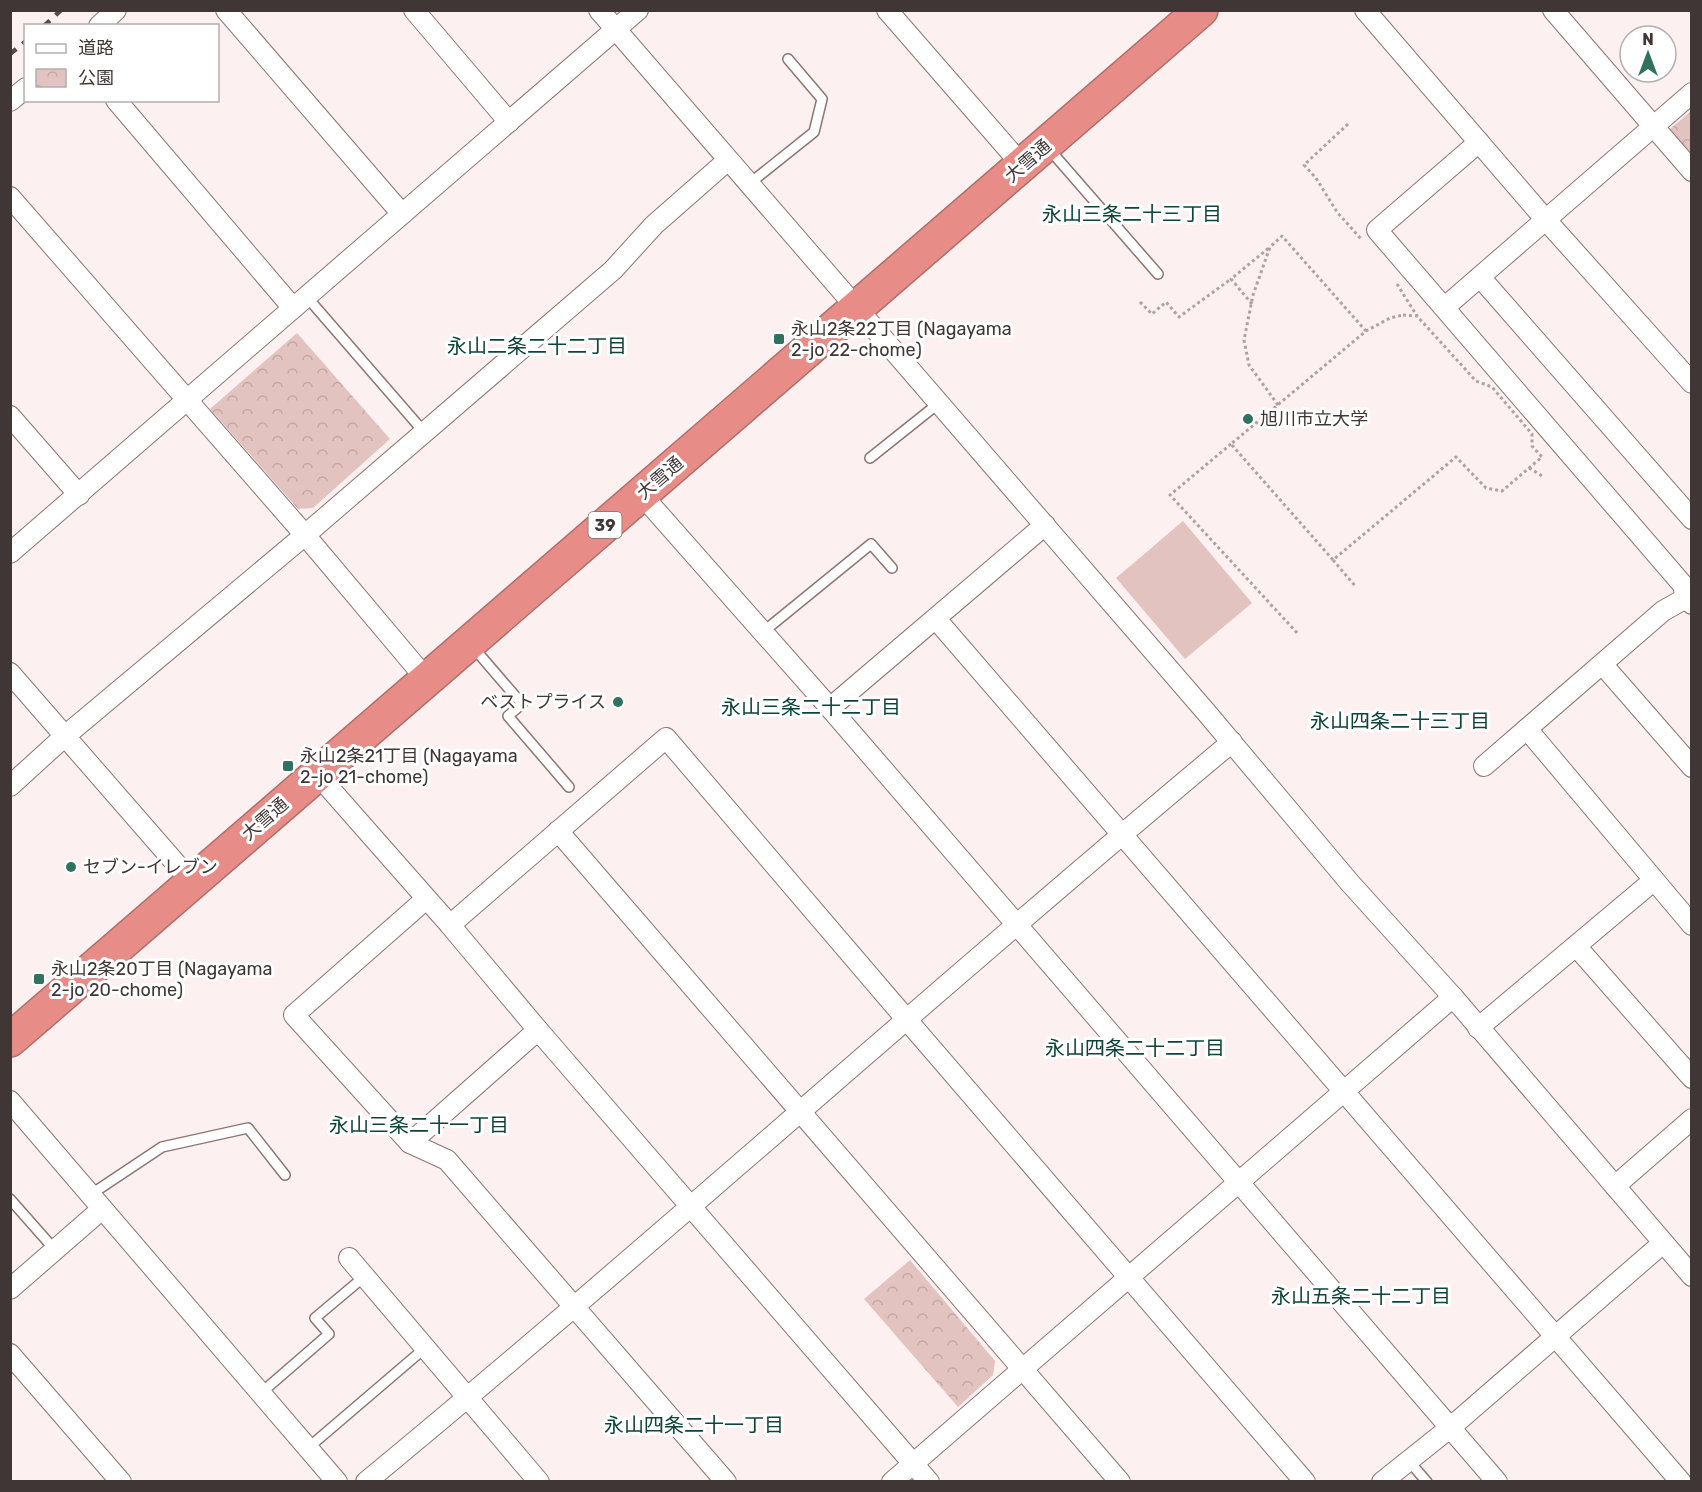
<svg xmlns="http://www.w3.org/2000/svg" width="1702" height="1492" font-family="Rubik,'Noto Sans JP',sans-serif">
	<defs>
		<pattern id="park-crowns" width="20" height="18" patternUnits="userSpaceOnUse" patternTransform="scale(1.5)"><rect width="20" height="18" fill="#e2c3c0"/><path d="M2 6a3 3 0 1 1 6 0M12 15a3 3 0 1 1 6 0" fill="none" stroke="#c3a8a6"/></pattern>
	</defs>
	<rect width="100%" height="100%" fill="#fcf1f0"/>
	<!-- park -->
	<g fill="url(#park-crowns)">
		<polygon points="1691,111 1691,155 1670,129"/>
		<polygon points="297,333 390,439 313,508 298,509 210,409"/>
		<polygon points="910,1260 995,1361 993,1375 958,1407 864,1299"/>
	</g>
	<!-- garden -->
	<polygon fill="#e2c3c0" points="1183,521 1252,603 1185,659 1116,578"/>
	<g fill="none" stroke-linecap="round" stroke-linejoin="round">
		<!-- lane casing -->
		<g stroke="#8d7573" stroke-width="12">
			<g id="lane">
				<polyline points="1049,149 1158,274"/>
				<polyline points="749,184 814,132 822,99 788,59"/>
				<polyline points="306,296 424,432"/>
				<polyline points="870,458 939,403"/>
				<polyline points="763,632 871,544 892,568"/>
				<polyline points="473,647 522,704 508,716 569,787"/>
				<polyline points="90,1195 162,1147 248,1128 285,1175"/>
				<polyline points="10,1199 55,1250"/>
				<polyline points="261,1393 329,1334 315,1318 365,1276"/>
				<polyline points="308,1448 425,1348"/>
				<polyline points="1408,1460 1427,1482"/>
			</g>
		</g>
		<!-- street casing -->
		<g stroke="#8d7573" stroke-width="22">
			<g id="street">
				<polyline points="226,10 402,214"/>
				<polyline points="414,10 509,122"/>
				<polyline points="599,10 1206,712 1350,883 1453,997 1692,1276"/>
				<polyline points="887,10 1022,165"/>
				<polyline points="1365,10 1545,219 1692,383"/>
				<polyline points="1553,10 1692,171"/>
				<polyline points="99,26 116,10"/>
				<polyline points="116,100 293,308"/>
				<polyline points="10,101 26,88"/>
				<polyline points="1479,142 1377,230 1683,585 1686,598 1692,604"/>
				<polyline points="10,197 305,535 427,680"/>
				<polyline points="1480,277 1692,519"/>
				<polyline points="1445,307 1692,93"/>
				<polyline points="10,416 79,495"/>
				<polyline points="641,494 830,708 1497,1482"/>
				<polyline points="10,553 638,10"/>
				<polyline points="936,619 1681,1482"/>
				<polyline points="1603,665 1692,767"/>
				<polyline points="10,673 192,882"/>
				<polyline points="830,708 1045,525"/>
				<polyline points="1527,729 1692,925"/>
				<polyline points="1484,766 1663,611 1686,598"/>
				<polyline points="317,774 450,925 538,1030 929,1482"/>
				<polyline points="10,786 65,736 305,535 613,270 654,225 728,160"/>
				<polyline points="558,831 1120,1482"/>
				<polyline points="426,899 294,1015 410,1143 447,1160 726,1482"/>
				<polyline points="450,925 666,738 907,1020 1305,1482"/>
				<polyline points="1576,946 1692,1078"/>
				<polyline points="1478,1028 1653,881"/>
				<polyline points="10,1101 337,1482"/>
				<polyline points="410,1143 538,1030"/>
				<polyline points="1615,1186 1692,1119"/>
				<polyline points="349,1258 539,1482"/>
				<polyline points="10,1289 102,1209"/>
				<polyline points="10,1354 121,1482"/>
				<path d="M366 1482C659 1240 940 985 1232 742"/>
				<polyline points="892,1482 1453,997"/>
				<polyline points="1382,1482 1451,1427 1663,1243"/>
			</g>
		</g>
		<!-- highway casing -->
		<g stroke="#ae6e6b" stroke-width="36">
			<polyline id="highway" points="10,1040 1201,10"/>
		</g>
		<!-- path -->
		<g stroke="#aea3a2" stroke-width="3" stroke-dasharray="3 3" stroke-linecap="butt">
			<polyline points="1348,124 1304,165 1316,178 1337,212 1361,239"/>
			<polyline points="1397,284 1417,316"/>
			<polyline points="1140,302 1152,314 1166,302 1179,317 1231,279"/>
			<polyline points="1252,304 1231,279 1270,247"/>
			<polygon points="1403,315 1417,316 1476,381 1492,387 1532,434 1532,446 1542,457 1502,491 1486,488 1456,457 1333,560 1231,444 1366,331 1390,318"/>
			<polyline points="1278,405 1249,365 1244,340 1253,295 1270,247 1282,236 1366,331"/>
			<polyline points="1231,444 1170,495 1299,635"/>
			<polyline points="1529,468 1544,477"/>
			<polyline points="1333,560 1356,587"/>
		</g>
		<!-- lane -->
		<use href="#lane" stroke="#fff" stroke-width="9"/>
		<!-- street -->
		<use href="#street" stroke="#fff" stroke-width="20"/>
		<!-- highway -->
		<use href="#highway" stroke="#e88c87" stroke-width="33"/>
		<!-- rail -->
		<g stroke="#564b4b" stroke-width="4.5" stroke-dasharray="8 8" stroke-linecap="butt">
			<polyline points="44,26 61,10"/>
			<polyline points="10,54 26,41"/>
		</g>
	</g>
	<!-- markers -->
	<g fill="#307160" stroke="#fff" stroke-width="2">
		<rect x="773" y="333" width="12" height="12" rx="3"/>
		<circle cx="1248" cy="419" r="6"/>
		<circle cx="618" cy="702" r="6"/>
		<rect x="282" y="760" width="12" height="12" rx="3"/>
		<circle cx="71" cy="867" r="6"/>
		<rect x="33" y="973" width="12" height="12" rx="3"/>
	</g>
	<g text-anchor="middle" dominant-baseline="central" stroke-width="6" stroke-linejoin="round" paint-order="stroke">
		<!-- shield labels -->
		<rect fill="#fff" stroke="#7a7272" stroke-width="1.5" x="588.5" y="512" width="33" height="26" rx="4.5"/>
		<g font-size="16" font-weight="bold" fill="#413636">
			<text x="605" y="525">39</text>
		</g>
		<!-- street labels -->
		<g font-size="18" fill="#413636" stroke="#fff">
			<text transform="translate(1028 161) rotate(-41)">大雪通</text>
			<text transform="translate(660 478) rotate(-41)">大雪通</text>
			<text transform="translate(265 819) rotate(-41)">大雪通</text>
		</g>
		<!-- poi labels -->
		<g font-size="18" fill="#413636" stroke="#fff" text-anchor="start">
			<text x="791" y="329">永山2条22丁目 (Nagayama<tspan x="791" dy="21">2-jo 22-chome)</tspan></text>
			<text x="1260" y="419">旭川市立大学</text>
			<text x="606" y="702" text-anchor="end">ベストプライス</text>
			<text x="300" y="756">永山2条21丁目 (Nagayama<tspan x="300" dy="21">2-jo 21-chome)</tspan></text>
			<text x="83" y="867">セブン-イレブン</text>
			<text x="51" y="969">永山2条20丁目 (Nagayama<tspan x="51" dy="21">2-jo 20-chome)</tspan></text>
		</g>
		<!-- neighbourhood labels -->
		<g font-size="20" fill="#0d4438" stroke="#fff">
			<text x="1132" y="214">永山三条二十三丁目</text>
			<text x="537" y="346">永山二条二十二丁目</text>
			<text x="811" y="707">永山三条二十二丁目</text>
			<text x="1400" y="721">永山四条二十三丁目</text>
			<text x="1135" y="1048">永山四条二十二丁目</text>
			<text x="419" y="1125">永山三条二十一丁目</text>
			<text x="1361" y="1296">永山五条二十二丁目</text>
			<text x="694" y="1425">永山四条二十一丁目</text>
		</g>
	</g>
	<!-- border -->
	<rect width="1702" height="1492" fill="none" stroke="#413636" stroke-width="24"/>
	<!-- legend -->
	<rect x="24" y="24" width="195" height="78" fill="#ffffff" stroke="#b3afaf" stroke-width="1.5"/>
	<rect x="36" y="44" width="30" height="9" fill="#ffffff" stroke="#b3afaf" stroke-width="1.5"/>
	<text x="78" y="54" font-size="18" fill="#413636">道路</text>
	<rect x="36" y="69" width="30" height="18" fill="url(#park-crowns)" stroke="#b3afaf" stroke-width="1.5"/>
	<text x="78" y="84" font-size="18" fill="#413636">公園</text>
	<!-- north arrow -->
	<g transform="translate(1648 54)"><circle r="28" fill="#ffffff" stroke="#b3afaf" stroke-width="1.5"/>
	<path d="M0-4.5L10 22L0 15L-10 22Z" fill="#307160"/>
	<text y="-9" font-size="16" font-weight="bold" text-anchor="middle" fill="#413636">N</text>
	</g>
</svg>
